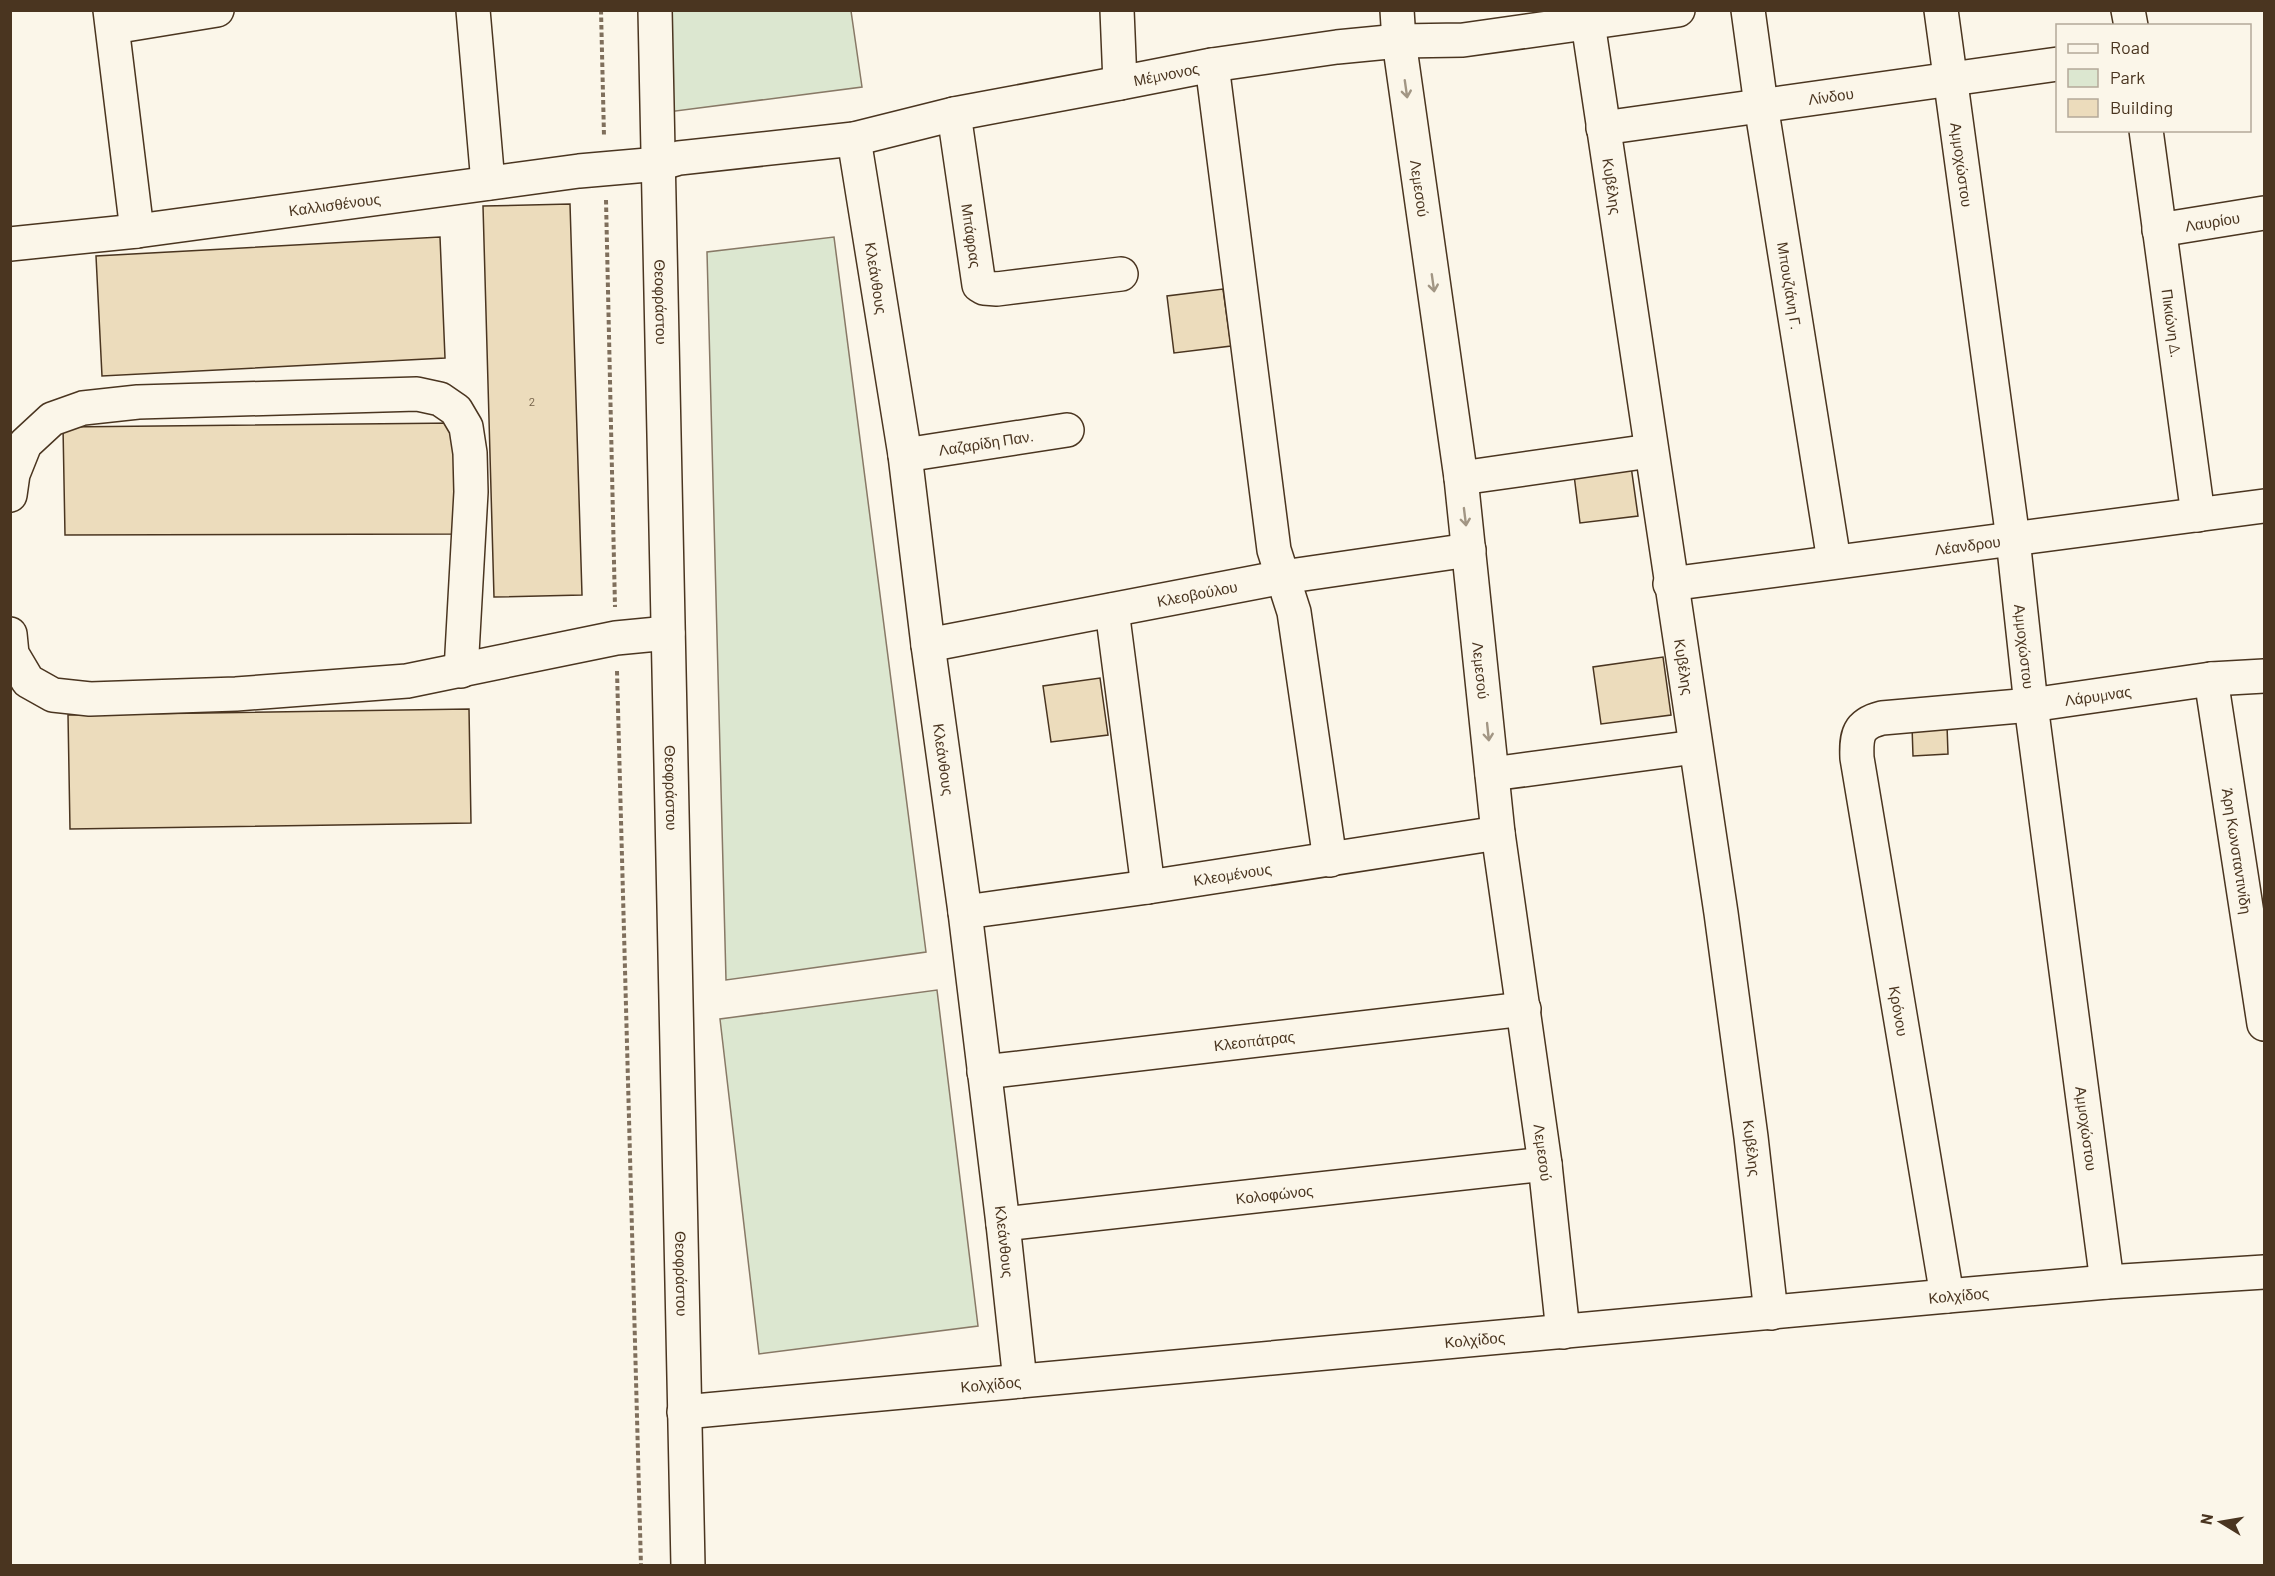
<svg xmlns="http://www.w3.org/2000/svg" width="2275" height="1576" font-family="Barlow,sans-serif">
	<rect width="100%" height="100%" fill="#fbf6e9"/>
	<!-- green -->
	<g fill="#dce7d0" stroke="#887966" stroke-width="1.5">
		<polygon points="666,11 851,11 862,87 668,112"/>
		<polygon points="834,237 926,952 726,980 707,252"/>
		<polygon points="937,990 978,1326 759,1354 720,1019"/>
	</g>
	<!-- building -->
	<g fill="#ecdcbc" stroke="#4a3520" stroke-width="1.5">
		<polygon points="570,204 582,595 494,597 483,206"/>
		<polygon points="440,237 445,358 102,376 96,256"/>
		<polygon points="1223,289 1231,346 1174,353 1167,296"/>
		<polygon points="458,423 461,534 65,535 63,427"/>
		<polygon points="1630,459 1638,516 1580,523 1573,467"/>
		<polygon points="1663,657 1671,715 1601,724 1593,667"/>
		<polygon points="1100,678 1108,735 1051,742 1043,686"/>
		<polygon points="469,709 471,823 70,829 68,715"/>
		<polygon points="1947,725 1948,754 1913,756 1912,726"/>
	</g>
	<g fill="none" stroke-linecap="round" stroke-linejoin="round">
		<!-- minor casing -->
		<g stroke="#4a3520" stroke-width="36">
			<g id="minor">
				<polyline points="110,10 137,231"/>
				<polyline points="473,10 488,183"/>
				<path id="s1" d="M655 10 688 1566"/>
				<polyline points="1117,10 1120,83"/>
				<path id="s2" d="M1397 10 1399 41 1461 478 1498 833 1545 1164 1563 1332"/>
				<path id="s3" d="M1748 10 1761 105 1834 561"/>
				<path id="s4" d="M1941 10 2013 539 2031 705 2107 1282"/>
				<polyline points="2128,10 2131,26"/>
				<path id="s5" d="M1588 23 1721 913 1751 1137 1771 1313"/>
				<polyline points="113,27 217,10"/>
				<polyline points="1212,65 1274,550 1294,612 1330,860"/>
				<path id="s6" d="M954 114 979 285 984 288 997 289 1121 274"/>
				<path id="s7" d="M1603 128 2058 64"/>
				<path id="s8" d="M2146 130 2198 515"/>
				<path id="s9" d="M854 139 905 455 928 645 965 912 1003 1224 1020 1381"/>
				<path id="s10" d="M2159 230 2264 213"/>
				<path id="s11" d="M10 244 137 231 579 171 659 164 679 158 854 139 954 114 1120 83 1212 65 1337 47 1399 41 1463 40 1678 10"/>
				<path id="s12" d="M905 455 1067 430"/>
				<polyline points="1461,478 1650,451"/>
				<polyline points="10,495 13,474 25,444 52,419 83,408 138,402 417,394 440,399 456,410 466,427 470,453 471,492 461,671"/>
				<path id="s13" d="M1670 584 2264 506"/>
				<polyline points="1112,610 1148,887"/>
				<polyline points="10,634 12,654 28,681 53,695 90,699 236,694 407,681 616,638 668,633"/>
				<path id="s14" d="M928 645 1283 577 1469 550"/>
				<path id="s15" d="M2211 679 2264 1024"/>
				<polyline points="1492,774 1695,747"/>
				<path id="s16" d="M965 912 1148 887 1498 833"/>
				<path id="s17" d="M984 1072 1524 1009"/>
				<path id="s18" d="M1003 1224 1545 1164"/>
				<path id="s19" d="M1947 1296 1857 758C1856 735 1858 724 1882 718L2031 705 2211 679 2264 676"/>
				<path id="s20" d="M684 1412 1947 1296 2107 1282 2264 1272"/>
			</g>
		</g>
		<!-- path -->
		<g stroke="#7f6f5c" stroke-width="4" stroke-dasharray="4.5 3" stroke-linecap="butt">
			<polyline points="601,10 604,136"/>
			<polyline points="606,200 615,607"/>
			<polyline points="617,671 641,1566"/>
		</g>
		<!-- minor -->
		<use href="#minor" stroke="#fbf6e9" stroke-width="33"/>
	</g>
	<!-- one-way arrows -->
	<defs><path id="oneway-shaft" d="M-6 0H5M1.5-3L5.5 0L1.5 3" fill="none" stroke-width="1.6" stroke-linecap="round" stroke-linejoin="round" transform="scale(1.5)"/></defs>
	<g stroke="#a29684">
		<use href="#oneway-shaft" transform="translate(1406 89) rotate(82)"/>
		<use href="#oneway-shaft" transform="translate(1433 283) rotate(82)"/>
		<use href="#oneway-shaft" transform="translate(1465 517) rotate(83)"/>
		<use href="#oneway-shaft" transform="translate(1488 732) rotate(84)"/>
	</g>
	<g text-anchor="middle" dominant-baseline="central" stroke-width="4.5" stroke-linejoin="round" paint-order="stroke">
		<!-- number labels -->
		<g font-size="12" fill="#725f47">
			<text x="532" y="401">2</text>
		</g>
		<!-- street labels -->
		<g font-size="15" fill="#4a3520" stroke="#fbf6e9">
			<text stroke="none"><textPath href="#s11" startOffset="1170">Μέμνονος</textPath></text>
			<text stroke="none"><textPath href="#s7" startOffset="230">Λίνδου</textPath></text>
			<text stroke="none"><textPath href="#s4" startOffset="156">Αμμοχώστου</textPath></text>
			<text stroke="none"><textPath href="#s5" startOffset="165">Κυβέλης</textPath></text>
			<text stroke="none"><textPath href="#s2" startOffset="180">Λεμεσού</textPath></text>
			<text stroke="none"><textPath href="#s11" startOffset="327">Καλλισθένους</textPath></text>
			<text stroke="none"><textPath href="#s10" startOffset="54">Λαυρίου</textPath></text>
			<text stroke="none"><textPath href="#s6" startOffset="123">Μπάφρας</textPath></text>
			<text stroke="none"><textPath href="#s9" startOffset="141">Κλεάνθους</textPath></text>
			<text stroke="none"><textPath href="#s3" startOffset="279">Μπουζιάνη Γ.</textPath></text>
			<text stroke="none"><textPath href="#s1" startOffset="292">Θεοφράστου</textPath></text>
			<text stroke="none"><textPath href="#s8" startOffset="195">Πικιώνη Δ.</textPath></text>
			<text stroke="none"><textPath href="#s12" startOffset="82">Λαζαρίδη Παν.</textPath></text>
			<text stroke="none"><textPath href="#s13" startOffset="300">Λέανδρου</textPath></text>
			<text stroke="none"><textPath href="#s14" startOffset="274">Κλεοβούλου</textPath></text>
			<text stroke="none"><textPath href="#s4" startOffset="642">Αμμοχώστου</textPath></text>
			<text stroke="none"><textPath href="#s5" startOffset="651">Κυβέλης</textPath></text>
			<text stroke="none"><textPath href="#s2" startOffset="666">Λεμεσού</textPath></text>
			<text stroke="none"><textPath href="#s19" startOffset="816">Λάρυμνας</textPath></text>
			<text stroke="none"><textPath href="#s9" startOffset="627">Κλεάνθους</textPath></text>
			<text stroke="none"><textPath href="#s1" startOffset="778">Θεοφράστου</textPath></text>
			<text stroke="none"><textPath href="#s15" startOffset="174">Άρη Κωνσταντινίδη</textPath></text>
			<text stroke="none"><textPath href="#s16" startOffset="270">Κλεομένους</textPath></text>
			<text transform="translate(1899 1011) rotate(80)">Κρόνου</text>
			<text stroke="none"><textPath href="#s17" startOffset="272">Κλεοπάτρας</textPath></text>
			<text stroke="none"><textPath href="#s4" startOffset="1128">Αμμοχώστου</textPath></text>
			<text stroke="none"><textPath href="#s5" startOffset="1137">Κυβέλης</textPath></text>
			<text stroke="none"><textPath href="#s2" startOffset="1152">Λεμεσού</textPath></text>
			<text stroke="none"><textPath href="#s18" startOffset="273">Κολοφώνος</textPath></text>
			<text stroke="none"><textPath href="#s9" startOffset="1113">Κλεάνθους</textPath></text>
			<text stroke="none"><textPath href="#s1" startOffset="1264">Θεοφράστου</textPath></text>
			<text stroke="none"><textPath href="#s20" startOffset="1280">Κολχίδος</textPath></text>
			<text stroke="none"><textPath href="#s20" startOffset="794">Κολχίδος</textPath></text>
			<text stroke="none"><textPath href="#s20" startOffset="308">Κολχίδος</textPath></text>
		</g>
	</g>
	<!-- border -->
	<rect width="2275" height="1576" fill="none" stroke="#4a3520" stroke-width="24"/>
	<!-- legend -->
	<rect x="2056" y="24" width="195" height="108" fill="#fbf6e9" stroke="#b4a999" stroke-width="1.5"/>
	<rect x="2068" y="44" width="30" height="9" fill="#fbf6e9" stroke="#b4a999" stroke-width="1.5"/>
	<text x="2110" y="54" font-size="18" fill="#4a3520">Road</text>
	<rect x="2068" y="69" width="30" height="18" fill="#dce7d0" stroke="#b4a999" stroke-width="1.5"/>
	<text x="2110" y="84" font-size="18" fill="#4a3520">Park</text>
	<rect x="2068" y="99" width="30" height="18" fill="#ecdcbc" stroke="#b4a999" stroke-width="1.5"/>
	<text x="2110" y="114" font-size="18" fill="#4a3520">Building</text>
	<!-- north arrow -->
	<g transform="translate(2221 1522) rotate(281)" stroke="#fbf6e9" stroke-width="4.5" paint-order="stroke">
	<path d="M0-4.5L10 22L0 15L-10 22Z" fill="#4a3520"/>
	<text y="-9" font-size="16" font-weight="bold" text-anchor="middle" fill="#4a3520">N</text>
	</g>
</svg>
